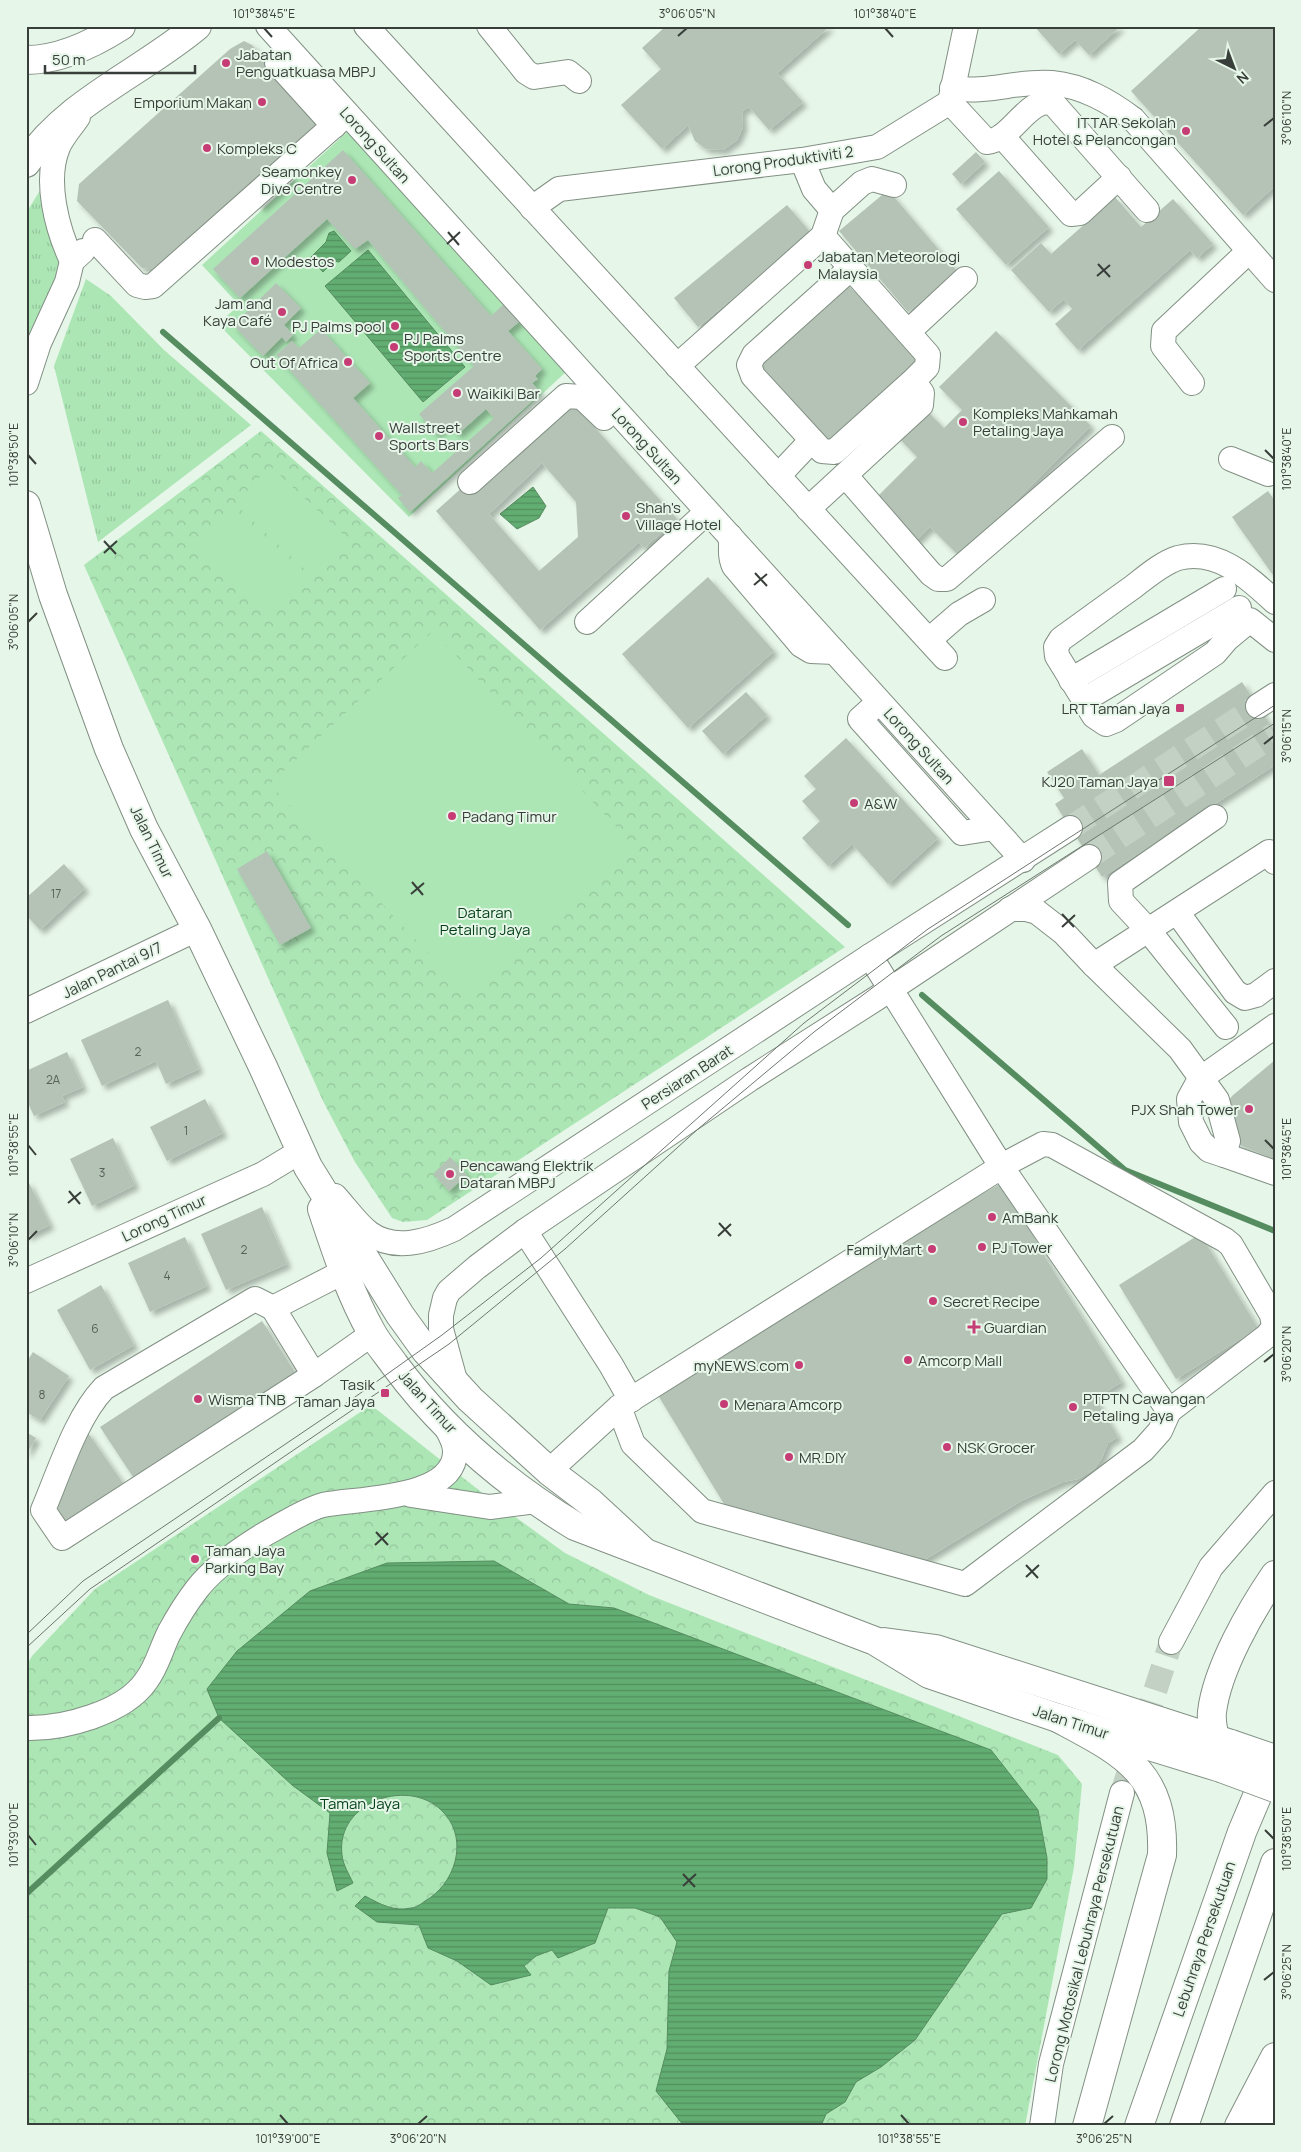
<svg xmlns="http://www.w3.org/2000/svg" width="1301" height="2152" font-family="Manrope,sans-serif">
	<defs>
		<pattern id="grass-tufts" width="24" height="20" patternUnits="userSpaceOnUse" patternTransform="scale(1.25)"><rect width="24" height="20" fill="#ace6b5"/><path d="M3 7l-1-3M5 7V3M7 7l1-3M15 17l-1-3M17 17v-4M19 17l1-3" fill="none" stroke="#95c69c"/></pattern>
		<pattern id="park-crowns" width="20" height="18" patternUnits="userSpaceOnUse" patternTransform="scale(1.25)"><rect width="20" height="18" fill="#ace6b5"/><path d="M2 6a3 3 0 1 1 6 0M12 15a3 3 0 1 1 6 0" fill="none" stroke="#95c69c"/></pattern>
		<pattern id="water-rules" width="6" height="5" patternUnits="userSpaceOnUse" patternTransform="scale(1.25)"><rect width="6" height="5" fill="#62ad71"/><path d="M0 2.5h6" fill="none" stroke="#528e5e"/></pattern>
		<filter id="shadow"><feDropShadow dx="4.5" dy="4.5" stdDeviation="2.5" flood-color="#0004"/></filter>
	</defs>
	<rect width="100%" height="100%" fill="#e6f6e8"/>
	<!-- grass -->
	<g fill="url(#grass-tufts)">
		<polygon points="46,181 68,266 30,352 26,339 26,213"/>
		<polygon points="86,279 111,296 164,350 251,425 98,542 54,366"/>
	</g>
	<!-- park -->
	<g fill="url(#park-crowns)">
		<polygon points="261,431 845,947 427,1220 403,1222 392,1218 355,1162 323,1101 84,565"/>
		<polygon points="371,1405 485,1495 565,1553 649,1595 1058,1755 1082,1784 1074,1867 1025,2126 26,2126 26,1666 32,1656 95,1589"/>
	</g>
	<!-- garden -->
	<g fill="#ace6b5">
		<polygon points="347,132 568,370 409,517 218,324 239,305 202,265"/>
		<polygon points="270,466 346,537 310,574 235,504"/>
		<polygon points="232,507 307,578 272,615 196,545"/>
		<polygon points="433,631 635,847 472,1000 270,784"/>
	</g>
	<!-- water -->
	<g fill="url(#water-rules)" stroke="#558c60">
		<polygon points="334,231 351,251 339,262 334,261 323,272 310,258 326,242 329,233"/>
		<polygon points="368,250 465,367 423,402 325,286"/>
		<polygon points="533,487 546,506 539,518 517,529 500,514"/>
		<path d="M494 1561 569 1604 614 1608 991 1750 1038 1810 1047 1858V1879L1031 1908 1002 1914 915 2040 881 2067 856 2082 845 2102 826 2114 821 2126H721L712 2124 684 2126 656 2091 667 2049 669 1971 677 1942 660 1917 635 1908H608L595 1943 558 1958 552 1950 536 1956 524 1966 531 1975 491 1985 457 1961 428 1948 419 1925 377 1922 355 1906 365 1896C380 1904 394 1912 411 1908 416 1908 421 1904 425 1901 454 1885 469 1842 445 1814 412 1775 335 1801 342 1855 343 1865 349 1874 353 1883L337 1891 327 1853 330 1813 292 1785 219 1718 207 1689 237 1651 310 1591 387 1563Z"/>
	</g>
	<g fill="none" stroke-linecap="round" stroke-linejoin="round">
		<!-- stream -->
		<g stroke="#558c60" stroke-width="6">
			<polyline points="163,332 848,925"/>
			<polyline points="922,995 1125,1170 1275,1231"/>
			<polyline points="26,1894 219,1718"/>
		</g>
	</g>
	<!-- building -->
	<g fill="#b4c3b6" fill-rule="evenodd" filter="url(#shadow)">
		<polygon points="666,26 830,26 777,73 803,102 769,130 749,107 742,111 743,127 737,140 723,150 706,149 695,141 688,125 662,149 621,105 661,69 642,48"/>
		<polygon points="1034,26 1121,26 1089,55 1075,40 1059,54"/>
		<polygon points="1202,26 1275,26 1275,152 1273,154 1275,186 1243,215 1131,91"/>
		<polygon points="244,41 252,45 315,116 315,127 279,162 294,179 261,208 247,192 161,270 142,268 77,201 79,184 230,49"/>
		<polygon points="343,150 491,316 504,304 520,321 508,331 542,369 535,376 538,379 532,383 541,393 410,512 398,498 402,495 276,355 292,341 299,348 321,329 370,383 353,398 415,467 421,461 432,473 494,418 486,409 458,434 448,423 436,434 419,414 474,366 368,240 355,249 327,219 240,298 213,269"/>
		<polygon points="976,152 985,162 961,184 952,174"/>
		<polygon points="999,171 1049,227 1006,265 956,209"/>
		<polygon points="888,190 957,271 908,312 839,231"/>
		<polygon points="1115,197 1141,227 1173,199 1213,244 1197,258 1190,250 1078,350 1055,324 1072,309 1064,299 1049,312 1011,270 1041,243 1051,254"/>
		<polygon points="787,205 811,233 698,327 674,298"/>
		<polygon points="845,282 920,358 830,447 754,370"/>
		<polygon points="276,283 301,308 284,325 293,335 286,342 282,337 263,356 233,325"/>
		<polygon points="996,331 1091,426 960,557 930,527 913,544 862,512 917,457 895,434 923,407 944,428 962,410 939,387"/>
		<path d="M572 402 677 519 644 548 639 542 540 630 436 511 465 485ZM542 463 576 502 578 537 539 571 489 514Z"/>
		<polygon points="1268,491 1275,501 1275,578 1232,517"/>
		<polygon points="708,577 774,651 688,728 622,654"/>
		<polygon points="1242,682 1275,732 1275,765 1102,877 1055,804 1064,798 1047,772 1082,749 1099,775"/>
		<polygon points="746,692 767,715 723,754 702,731"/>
		<polygon points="846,738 938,838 888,884 852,844 828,866 802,838 820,821 802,801 816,789 804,776"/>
		<polygon points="267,851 311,928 280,945 237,869"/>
		<polygon points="64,864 85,888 40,930 26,915 26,898"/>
		<polygon points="168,1000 199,1069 166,1084 156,1061 102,1086 81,1040"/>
		<polygon points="67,1052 83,1087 62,1096 65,1102 34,1116 26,1099 26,1071"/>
		<polygon points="1275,1060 1275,1160 1240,1145 1214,1121 1232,1096"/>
		<polygon points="205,1099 223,1133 167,1161 150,1127"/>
		<polygon points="113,1138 135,1185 92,1206 70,1159"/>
		<polygon points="450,1157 467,1175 449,1191 433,1174"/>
		<polygon points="28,1181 50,1225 26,1237 26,1182"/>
		<polygon points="1003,1182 1048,1262 1122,1382 1095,1398 1118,1437 1108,1443 1102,1458 1094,1469 1078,1479 1063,1482 1021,1501 911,1568 727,1509 656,1392 915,1233"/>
		<polygon points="262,1207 287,1264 226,1290 201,1234"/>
		<polygon points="1200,1234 1258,1328 1176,1379 1119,1285"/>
		<polygon points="185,1237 207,1286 150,1312 128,1263"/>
		<polygon points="101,1285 134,1345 90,1370 57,1310"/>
		<polygon points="262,1321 295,1372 133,1477 100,1427"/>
		<polygon points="33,1352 69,1376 40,1420 26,1412 26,1363"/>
		<polygon points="86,1430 123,1483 64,1525 49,1506"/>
		<polygon points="26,1432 36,1438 26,1455"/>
	</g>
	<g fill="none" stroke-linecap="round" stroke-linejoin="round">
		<!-- minor-tunnel -->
		<g stroke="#c3d1c5" stroke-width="24" stroke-dasharray="24 12" stroke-linecap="butt">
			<polyline points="1070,828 1258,706"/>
			<polyline points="1089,857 1275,734"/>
			<polyline points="1122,1793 1171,1642"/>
		</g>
		<!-- minor casing -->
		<g stroke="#829084" stroke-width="26">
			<g id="minor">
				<polyline points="268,26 1023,860"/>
				<polyline points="366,26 945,658"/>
				<polyline points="489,26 526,72 534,77 568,72 579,81"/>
				<polyline points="286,47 277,63 334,126"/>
				<path d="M952 88C986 94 1019 80 1052 83 1083 86 1109 101 1133 119L1275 280"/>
				<path d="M950 102 987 142C1012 140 1028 96 1053 103L1147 210"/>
				<polyline points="1002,136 1071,214 1080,213 1119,177"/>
				<polyline points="802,160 814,189 832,210"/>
				<polyline points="532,208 559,189 802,160 877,147 950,102 966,26"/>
				<polyline points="823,236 851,268"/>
				<polyline points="95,240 137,285 145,287 153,286 347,114"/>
				<path d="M72 261C57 229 44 181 58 147 62 137 72 126 78 117"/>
				<polyline points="908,332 965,279"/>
				<polyline points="677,366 823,236 832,210 862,183 872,179 894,185"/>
				<polyline points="26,383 39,343 67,282 72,261 83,251"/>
				<polyline points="1192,383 1163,346 1164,331 1248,252"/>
				<polyline points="1231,459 1268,474"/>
				<polyline points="845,475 931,574 938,579 947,579 1112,437"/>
				<polyline points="778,476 811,441"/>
				<polyline points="470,482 566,396 582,397 604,418"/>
				<polyline points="808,509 921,405 922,393 913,381 834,452 822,451 753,376 749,365 754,355 851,268 928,355 927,367 913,381"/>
				<path d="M730 536C733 548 728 553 734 566L801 645 811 651 835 652"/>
				<path d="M1275 602C1249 578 1218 548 1178 558 1162 563 1146 577 1133 587 1109 604 1085 622 1061 639L1056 647 1057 656 1094 716 1106 724 1116 720 1215 653 1227 639 1250 620 1275 640"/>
				<polyline points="587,622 707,512"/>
				<polyline points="929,640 959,614 983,600"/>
				<polyline points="1071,680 1224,589"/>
				<polyline points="1084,700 1239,608"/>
				<polyline points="879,702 860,719 962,833 994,828"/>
				<polyline points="1258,706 1275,695"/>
				<polyline points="1215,817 1120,883 1121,901 1148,930 1226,1027"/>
				<polyline points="1010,909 1026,909 1037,912 1064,933 1094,965 1180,1049 1217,1100 1228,1141 1224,1155 1209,1150 1201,1142 1191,1122 1189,1099 1200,1079 1275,1026"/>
				<polyline points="1177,912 1235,992 1245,998 1256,995 1275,981"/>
				<polyline points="870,956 1001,1166 1169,1411"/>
				<polyline points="1094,965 1269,852 1275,862"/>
				<polyline points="26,1011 197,929"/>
				<polyline points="1224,1155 1275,1173"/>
				<path d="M335 1196C346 1208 357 1224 369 1233 395 1252 428 1241 454 1229L870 956 1070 828"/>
				<polyline points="525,1231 611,1365 631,1400"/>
				<polyline points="26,1281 263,1174 301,1151"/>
				<polyline points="273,1308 314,1375 372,1334"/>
				<path d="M314 1375 62 1538 43 1510C59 1473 76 1417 104 1388L255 1299 273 1308 343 1272"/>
				<polyline points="456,1384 441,1329 441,1315 445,1298 449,1291 477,1267 525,1231 750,1079 891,989 1089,857"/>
				<polyline points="549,1471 619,1407 1009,1162 1043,1144 1052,1145 1225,1240 1231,1245 1272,1315 1274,1327 1267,1336 1169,1411 1160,1431 1143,1450 965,1584 702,1511 633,1444 619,1407"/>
				<polyline points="411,1495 490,1507 536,1501"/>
				<polyline points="1171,1642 1211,1567 1275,1493"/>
				<path d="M26 1728C63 1729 124 1713 146 1681 157 1667 161 1649 169 1633 177 1618 187 1602 197 1589 214 1567 242 1548 265 1534 282 1525 304 1510 323 1505 357 1498 456 1500 455 1451 455 1441 448 1431 444 1423"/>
				<polyline points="1042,2126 1051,2064 1122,1793"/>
				<polyline points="1259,2126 1275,2083"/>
			</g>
		</g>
		<!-- major casing -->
		<g stroke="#829084" stroke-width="30">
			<g id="major">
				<path d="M26 60C60 60 93 44 121 26"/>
				<path d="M26 163C68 101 141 73 197 26"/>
				<polyline points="26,505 53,595 109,749 144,829 197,929 263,1067 308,1167 400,1315 426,1351 470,1399 549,1471 591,1503 643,1551"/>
				<path d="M322 1209C336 1251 350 1294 372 1333 378 1344 387 1354 394 1364 442 1429 506 1484 575 1526L875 1641 929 1674 1058 1718 1221 1768"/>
				<polyline points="884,1642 936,1649 1231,1744"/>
			</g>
		</g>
		<!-- highway casing -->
		<g stroke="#829084" stroke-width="30">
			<g id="highway">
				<path d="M1058 1718C1123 1753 1165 1771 1162 1855L1087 2126"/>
				<path d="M1215 1739C1213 1730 1211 1720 1212 1712 1217 1669 1251 1610 1275 1575"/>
				<polyline points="1139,2126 1242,1832 1272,1761"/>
				<polyline points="1184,2126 1275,1863"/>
				<polyline points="1239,2126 1275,2057"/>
			</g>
		</g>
		<!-- minor -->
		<use href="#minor" stroke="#fff" stroke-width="24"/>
		<!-- major -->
		<use href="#major" stroke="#fff" stroke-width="28"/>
		<!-- highway -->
		<use href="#highway" stroke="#fff" stroke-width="28"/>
		<!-- tram -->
		<g stroke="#6e776f" stroke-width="1">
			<polyline points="26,1635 83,1581 355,1397 442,1335 541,1258 804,1023 928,929 1275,705"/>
			<polyline points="26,1648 90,1589 449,1344 565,1249 698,1129 814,1032 941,936 1275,723"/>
		</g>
		<!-- major-bridge casing -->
		<g stroke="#829084" stroke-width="30" stroke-linecap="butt">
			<g id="major-bridge">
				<polyline points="1231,1744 1275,1759"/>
				<polyline points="1221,1768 1275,1788"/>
			</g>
		</g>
		<!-- major-bridge -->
		<use href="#major-bridge" stroke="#fff" stroke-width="28"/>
	</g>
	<!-- ticks -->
	<path fill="none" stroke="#383e39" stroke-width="2" d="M264 28 272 37M885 28 893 37M678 36 687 28M1264 126 1274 118M448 232 459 245M447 244 460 232M1098 264 1110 277M1097 276 1110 265M1265 450 1274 459M28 455 36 464M104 541 116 554M104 553 117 541M755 573 767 586M754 585 767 574M28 622 37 613M1264 744 1274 736M412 882 423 895M411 894 424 883M1062 914 1074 927M1062 927 1075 915M1265 1140 1274 1149M28 1145 36 1155M69 1191 80 1204M68 1203 81 1192M719 1223 731 1236M718 1236 731 1224M28 1240 37 1231M1264 1362 1274 1354M376 1532 388 1545M375 1545 388 1533M1026 1565 1038 1578M1026 1577 1039 1565M1265 1830 1274 1839M28 1835 36 1845M683 1874 695 1887M683 1886 696 1874M1264 1980 1274 1972M280 2115 288 2124M901 2115 909 2124M418 2124 427 2116M1104 2124 1113 2116"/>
	<!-- markers -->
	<g fill="#c63d76" stroke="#e6f6e8" stroke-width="2">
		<circle cx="226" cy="63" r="5"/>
		<circle cx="262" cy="102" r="5"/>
		<circle cx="1186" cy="131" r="5"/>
		<circle cx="207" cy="148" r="5"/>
		<circle cx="352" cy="180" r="5"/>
		<circle cx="255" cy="261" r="5"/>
		<circle cx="808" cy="265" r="5"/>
		<circle cx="282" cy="312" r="5"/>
		<circle cx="395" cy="326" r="5"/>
		<circle cx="394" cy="347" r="5"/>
		<circle cx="348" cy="362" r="5"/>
		<circle cx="457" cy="393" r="5"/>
		<circle cx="963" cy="422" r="5"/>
		<circle cx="379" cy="436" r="5"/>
		<circle cx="626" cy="516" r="5"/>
		<rect x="1175" y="703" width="10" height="10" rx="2.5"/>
		<rect x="1163" y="775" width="12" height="12" rx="2.5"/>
		<circle cx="854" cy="803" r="5"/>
		<circle cx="452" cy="816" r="5"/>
		<circle cx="1249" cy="1109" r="5"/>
		<circle cx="450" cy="1174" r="5"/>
		<circle cx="992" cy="1217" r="5"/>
		<circle cx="982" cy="1247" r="5"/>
		<circle cx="932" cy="1249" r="5"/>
		<circle cx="933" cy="1301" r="5"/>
		<path d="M971.5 1319.5h5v5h5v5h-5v5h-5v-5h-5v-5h5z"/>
		<circle cx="908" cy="1360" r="5"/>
		<circle cx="799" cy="1365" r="5"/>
		<rect x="380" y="1388" width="10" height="10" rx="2.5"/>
		<circle cx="198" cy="1399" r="5"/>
		<circle cx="724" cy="1404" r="5"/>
		<circle cx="1073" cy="1407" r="5"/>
		<circle cx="947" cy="1447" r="5"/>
		<circle cx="789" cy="1457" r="5"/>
		<circle cx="195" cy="1559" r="5"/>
	</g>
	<g text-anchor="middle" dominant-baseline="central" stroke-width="4" stroke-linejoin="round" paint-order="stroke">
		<!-- number labels -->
		<g font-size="12" fill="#575f58">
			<text x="56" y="893">17</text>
			<text x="138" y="1051">2</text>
			<text x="53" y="1079">2A</text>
			<text x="186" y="1130">1</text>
			<text x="102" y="1172">3</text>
			<text x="244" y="1249">2</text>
			<text x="167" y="1275">4</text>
			<text x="95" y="1328">6</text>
			<text x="42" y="1394">8</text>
		</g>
		<!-- poi labels -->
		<g font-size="15" fill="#383e39" stroke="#e6f6e8" text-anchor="start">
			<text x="236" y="54">Jabatan<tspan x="236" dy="17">Penguatkuasa MBPJ</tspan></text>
			<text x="252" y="102" text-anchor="end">Emporium Makan</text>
			<text x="1176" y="122" text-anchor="end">ITTAR Sekolah<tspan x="1176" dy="17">Hotel &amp; Pelancongan</tspan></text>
			<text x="217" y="148">Kompleks C</text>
			<text x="342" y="171" text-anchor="end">Seamonkey<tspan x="342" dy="17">Dive Centre</tspan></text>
			<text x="818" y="256">Jabatan Meteorologi<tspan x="818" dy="17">Malaysia</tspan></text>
			<text x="265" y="261">Modestos</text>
			<text x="272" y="303" text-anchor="end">Jam and<tspan x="272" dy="17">Kaya Café</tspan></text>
			<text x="385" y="326" text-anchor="end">PJ Palms pool</text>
			<text x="404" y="338">PJ Palms<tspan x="404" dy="17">Sports Centre</tspan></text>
			<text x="338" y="362" text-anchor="end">Out Of Africa</text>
			<text x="467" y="393">Waikiki Bar</text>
			<text x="973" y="413">Kompleks Mahkamah<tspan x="973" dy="17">Petaling Jaya</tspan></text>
			<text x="389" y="427">Wallstreet<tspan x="389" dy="17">Sports Bars</tspan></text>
			<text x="636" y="507">Shah's<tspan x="636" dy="17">Village Hotel</tspan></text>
			<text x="1170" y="708" text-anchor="end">LRT Taman Jaya</text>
			<text x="1158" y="781" text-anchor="end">KJ20 Taman Jaya</text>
			<text x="864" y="803">A&amp;W</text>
			<text x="462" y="816">Padang Timur</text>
			<text x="1239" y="1109" text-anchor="end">PJX Shah Tower</text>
			<text x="460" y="1165">Pencawang Elektrik<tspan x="460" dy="17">Dataran MBPJ</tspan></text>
			<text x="1002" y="1217">AmBank</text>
			<text x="992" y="1247">PJ Tower</text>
			<text x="922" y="1249" text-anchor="end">FamilyMart</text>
			<text x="943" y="1301">Secret Recipe</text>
			<text x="984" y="1327">Guardian</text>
			<text x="918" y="1360">Amcorp Mall</text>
			<text x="789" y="1365" text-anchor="end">myNEWS.com</text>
			<text x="375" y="1384" text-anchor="end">Tasik<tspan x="375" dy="17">Taman Jaya</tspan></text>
			<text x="1083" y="1398">PTPTN Cawangan<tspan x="1083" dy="17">Petaling Jaya</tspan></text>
			<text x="208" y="1399">Wisma TNB</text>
			<text x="734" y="1404">Menara Amcorp</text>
			<text x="957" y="1447">NSK Grocer</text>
			<text x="799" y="1457">MR.DIY</text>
			<text x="205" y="1550">Taman Jaya<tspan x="205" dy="17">Parking Bay</tspan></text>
		</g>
		<!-- street labels -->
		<g font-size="15" fill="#383e39" stroke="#e6f6e8">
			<text transform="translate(375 145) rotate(48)">Lorong Sultan</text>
			<text transform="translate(783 161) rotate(-8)">Lorong Produktiviti 2</text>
			<text transform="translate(647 446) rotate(48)">Lorong Sultan</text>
			<text transform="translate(919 746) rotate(48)">Lorong Sultan</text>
			<text transform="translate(152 842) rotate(64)">Jalan Timur</text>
			<text transform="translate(112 970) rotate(-26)">Jalan Pantai 9/7</text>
			<text transform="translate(687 1077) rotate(-33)">Persiaran Barat</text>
			<text transform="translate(164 1218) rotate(-25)">Lorong Timur</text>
			<text transform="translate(428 1402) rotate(48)">Jalan Timur</text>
			<text transform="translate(1071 1722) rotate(18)">Jalan Timur</text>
			<text transform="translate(1204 1939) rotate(-71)">Lebuhraya Persekutuan</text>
			<text transform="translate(1084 1944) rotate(-76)">Lorong Motosikal Lebuhraya Persekutuan</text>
		</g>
		<!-- park labels -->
		<g font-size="15" fill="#043f18" stroke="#e6f6e8">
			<text x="485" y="912">Dataran<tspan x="485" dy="17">Petaling Jaya</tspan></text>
			<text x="360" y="1803">Taman Jaya</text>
		</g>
	</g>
	<!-- border -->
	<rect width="1301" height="2152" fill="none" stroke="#e6f6e8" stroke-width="55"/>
	<!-- north arrow -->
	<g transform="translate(1234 68) rotate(138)" stroke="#e6f6e8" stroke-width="4" paint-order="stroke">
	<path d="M0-4L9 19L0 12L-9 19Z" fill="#383e39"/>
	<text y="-8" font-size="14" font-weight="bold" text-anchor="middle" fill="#383e39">N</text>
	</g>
	<!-- scale -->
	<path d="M45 65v8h150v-8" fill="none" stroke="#383e39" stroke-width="2.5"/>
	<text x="52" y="65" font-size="15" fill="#383e39" stroke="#e6f6e8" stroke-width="4" paint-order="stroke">50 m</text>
	<rect x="28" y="28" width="1246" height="2096" fill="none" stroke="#383e39" stroke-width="2"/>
	<g font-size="12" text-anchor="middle" fill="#383e39">
		<text x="264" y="18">101°38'45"E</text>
		<text x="687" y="18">3°06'05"N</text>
		<text x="885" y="18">101°38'40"E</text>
		<text transform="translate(1287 118) rotate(-90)" y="4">3°06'10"N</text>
		<text transform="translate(14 455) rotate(-90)" y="4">101°38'50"E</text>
		<text transform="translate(1287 459) rotate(-90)" y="4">101°38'40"E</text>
		<text transform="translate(14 622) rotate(-90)" y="4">3°06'05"N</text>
		<text transform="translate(1287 736) rotate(-90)" y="4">3°06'15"N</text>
		<text transform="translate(14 1145) rotate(-90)" y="4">101°38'55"E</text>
		<text transform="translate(1287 1149) rotate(-90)" y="4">101°38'45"E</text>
		<text transform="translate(14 1240) rotate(-90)" y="4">3°06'10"N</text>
		<text transform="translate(1287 1354) rotate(-90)" y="4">3°06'20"N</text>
		<text transform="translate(14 1835) rotate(-90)" y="4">101°39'00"E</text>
		<text transform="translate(1287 1839) rotate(-90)" y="4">101°38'50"E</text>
		<text transform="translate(1287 1972) rotate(-90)" y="4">3°06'25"N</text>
		<text x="288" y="2143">101°39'00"E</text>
		<text x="418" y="2143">3°06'20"N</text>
		<text x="909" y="2143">101°38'55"E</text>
		<text x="1104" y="2143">3°06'25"N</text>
	</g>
</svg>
